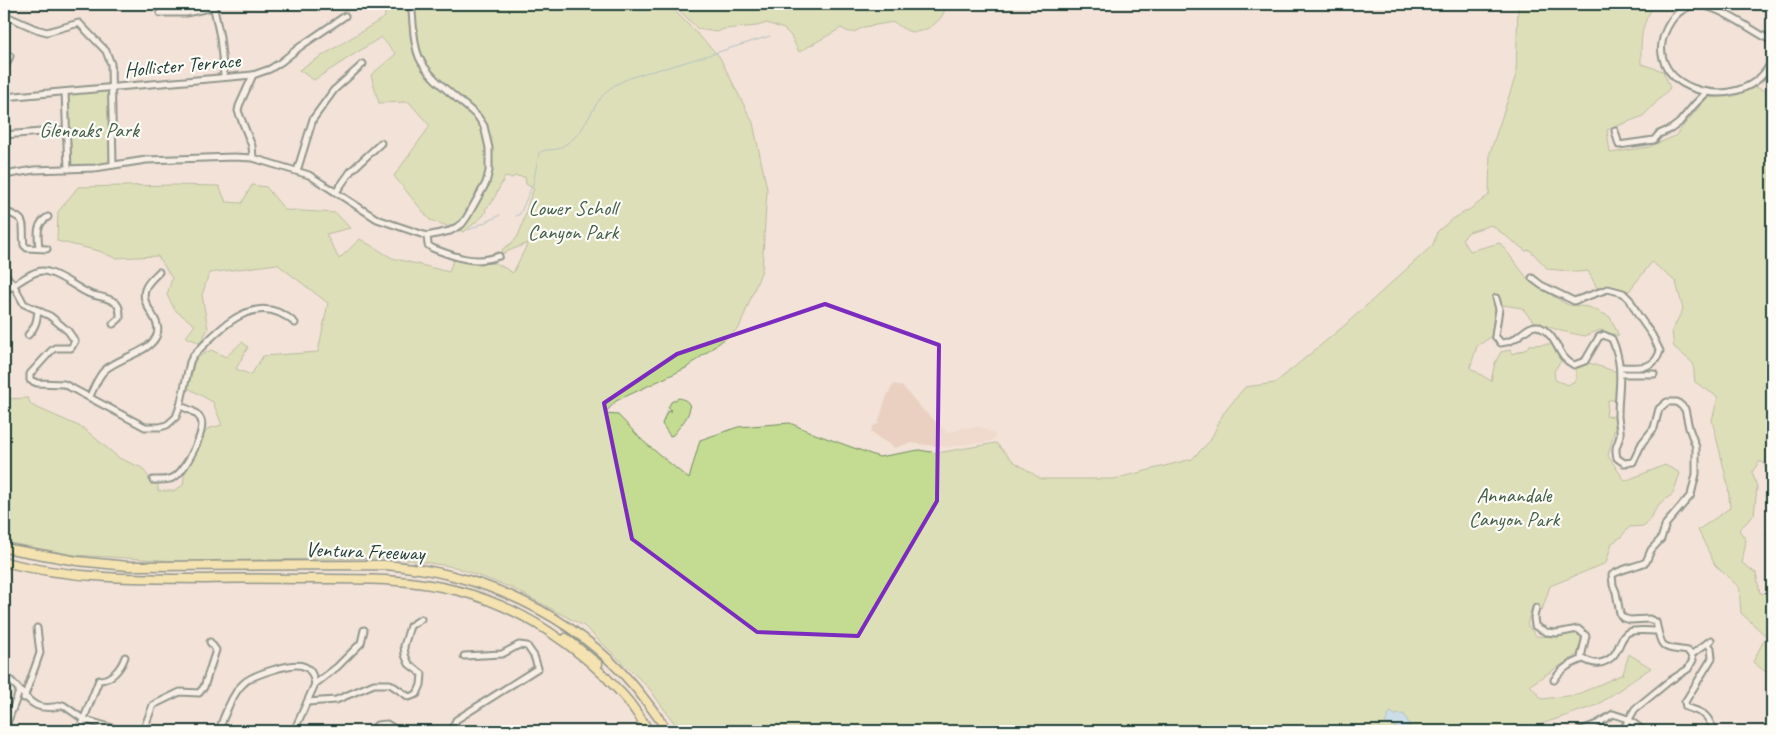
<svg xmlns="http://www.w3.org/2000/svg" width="1776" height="735" font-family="Caveat,sans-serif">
	<rect width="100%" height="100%" fill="#f2e2d7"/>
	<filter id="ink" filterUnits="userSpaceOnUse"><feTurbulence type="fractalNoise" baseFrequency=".02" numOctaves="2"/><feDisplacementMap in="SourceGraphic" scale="10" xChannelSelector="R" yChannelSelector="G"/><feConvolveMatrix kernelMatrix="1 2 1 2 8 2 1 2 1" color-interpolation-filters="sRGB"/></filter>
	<g filter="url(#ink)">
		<!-- built -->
		<polygon fill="#ead0c0" points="895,384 903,387 923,410 940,425 947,433 964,428 981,427 995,434 995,437 991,441 982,443 971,443 946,447 909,443 895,448 876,436 871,431 874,425 878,424 886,398 892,387"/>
		<!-- green -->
		<g fill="#c4dc92" stroke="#728c63">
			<path d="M385 4H668L719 56 753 123 767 189 762 270 739 328 686 368 616 401 604 414 618 415 644 442 689 479 700 440 738 427 790 423 815 434 879 457 919 450 937 453 996 443 1013 461 1041 479H1114L1192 459 1210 441 1223 414 1245 387 1275 383 1344 326 1433 245 1437 232 1451 220 1472 208 1489 195 1490 153 1516 75 1518 4H1656C1640 22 1641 40 1641 64L1663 71 1670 88 1643 116 1607 130 1610 153 1649 147 1675 136 1707 98 1735 96 1756 87 1772 94V484L1763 462H1759L1752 472 1757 487 1754 515 1739 530 1746 540 1742 563 1756 573 1760 593 1772 594V673H1767L1753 662 1766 636 1741 613 1739 587 1715 565 1698 530 1730 508 1728 485 1712 420 1718 397 1695 382 1693 363 1674 347 1672 331 1683 309 1676 282 1652 262 1629 291 1611 286 1597 288 1588 271 1577 272 1548 269 1530 250 1526 251 1491 225 1469 232 1462 239 1470 251 1500 243 1531 283 1568 305 1589 307 1610 317 1619 336 1600 330 1585 336 1561 331 1533 321 1522 308 1496 304 1491 337 1477 346 1470 368 1491 381 1495 363 1501 352 1510 350 1512 354 1527 349 1529 345 1552 344 1561 361 1554 371 1555 380 1568 385 1576 380V368L1589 363 1617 372V400H1608L1606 416 1616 417 1615 428 1608 456 1625 481 1665 465 1680 473 1673 494 1659 504 1645 526 1629 527 1621 537 1612 543 1606 563 1550 586 1542 610 1532 607 1527 625 1536 636 1555 637 1574 633 1582 637 1578 654 1530 685 1542 699 1576 695 1623 674 1629 654 1651 668 1597 705 1521 731H680L649 688 584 626 512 588 455 567 397 558 178 561 75 555 4 542V399L28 398 31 405 83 428 119 458 142 468 148 476 151 484H158V491H174L183 485 185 471 207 429 222 425 213 402 188 388 195 359 211 350 226 357 242 342 248 347 236 369 251 375 263 356 318 352 328 303 277 264 209 273 202 295 208 329 200 343 186 337 195 325 175 310 167 295 172 278 158 256 115 258 99 251 57 241 58 212 78 187 172 185 219 186 226 202 242 203 252 185 266 187 285 210 336 213 350 228 326 234 339 259 360 239 392 258 449 272 453 260 476 264 496 263 513 273 528 243 501 254 503 249C508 245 515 242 518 236 525 221 526 204 534 189L526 184 525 177 515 176 512 178 505 177 491 204 485 209 486 211 483 216 464 232 430 220 394 176 430 126 409 102 379 103 371 75 396 54 381 37 314 80 299 70 385 17Z"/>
			<path d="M673 4H945C947 20 922 36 908 31 903 29 898 25 894 22L864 27 854 32H849L841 28 799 52 791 36 784 29 767 23 757 26 724 29 717 32 698 29Z"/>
			<polygon points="112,87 113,165 68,169 65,92"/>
			<path d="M679 398C703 403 680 426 673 435L670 436 662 424 667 411 670 412 671 410 668 408 671 402Z"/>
		</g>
		<!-- water -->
		<polygon fill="#9bdafc" stroke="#699bac" points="1390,712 1395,715 1404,714 1410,726 1400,731 1394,726 1385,723"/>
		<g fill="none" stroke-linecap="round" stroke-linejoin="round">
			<!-- stream -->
			<g stroke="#699bac" stroke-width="1">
				<path d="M516 216 520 214 533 184 539 153C547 148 549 151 557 149 563 147 568 142 573 139 590 124 594 97 615 85 634 74 655 71 676 65 707 56 739 45 770 36"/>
				<polyline points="469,230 500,215"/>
			</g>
			<!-- minor casing -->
			<g stroke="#1f3d34" stroke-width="9">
				<g id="minor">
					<polyline points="213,4 220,37 224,76"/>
					<polyline points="160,13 186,13 214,7"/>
					<polyline points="4,15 36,29 47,32 79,23 106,51 111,64 113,165"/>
					<path d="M1772 41C1753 31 1720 7 1700 5 1689 4 1677 12 1671 21 1628 87 1745 123 1772 60"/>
					<polyline points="4,70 10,56"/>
					<polyline points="65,92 68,169"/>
					<polyline points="4,97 253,75 270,69 281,62 301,46 345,16"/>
					<polyline points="1615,131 1619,145 1654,140 1659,134 1671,129 1679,123 1695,104 1707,92"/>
					<polyline points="4,135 66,130"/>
					<polyline points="253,158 252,146 238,111 239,106 253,75"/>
					<polyline points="297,171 313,119 334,90 363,64"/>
					<path d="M4 175 34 170 95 168 146 160 234 157 253 158 309 175 377 219 427 236 450 231 462 224 467 217 486 183 489 171V148L484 126 478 117C461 100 428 79 419 57 412 41 414 21 411 4"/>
					<polyline points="336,192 351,171 381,143"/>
					<path d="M4 211C30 220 21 223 24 245L27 248 47 249"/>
					<path d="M427 236 428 245 432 248C455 257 475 265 499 256"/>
					<path d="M39 248C38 236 35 224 48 217"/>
					<path d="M4 273 13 284 24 304 50 316 68 331 75 341 71 348H55L51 351 30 374V380L37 383 64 384 145 427H160L167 425 176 417 180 406 190 362 193 356C220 328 256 288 295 323"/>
					<path d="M1532 278 1541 285 1574 301 1608 289 1623 293 1630 300 1638 315 1652 335 1660 351C1654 371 1638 367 1620 367"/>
					<path d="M4 292C9 288 31 273 37 272 40 271 45 271 48 272 63 276 76 288 90 294 99 297 108 297 116 303 120 307 120 312 120 318L113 324"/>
					<path d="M1496 298 1499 309 1495 336 1501 343C1520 342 1524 325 1538 326 1560 337 1555 356 1574 365L1585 361 1599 337 1604 335 1612 339C1625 369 1618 386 1618 416 1618 422 1621 429 1620 435 1618 447 1614 444 1617 458L1624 463 1633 462 1642 443 1654 428 1659 409 1667 402H1677L1685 409 1689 428 1696 447V474L1691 495 1666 524 1661 539 1651 550 1646 562C1635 567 1620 569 1612 575L1613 585 1616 592 1620 614 1623 618 1630 620 1649 619 1656 622C1662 650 1661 647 1688 651L1691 655 1693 660 1688 669 1668 682 1635 709 1622 731"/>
					<path d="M28 335C36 327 37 320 38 310"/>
					<polyline points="1621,374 1654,374"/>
					<path d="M90 396C94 388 98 376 105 370 118 358 148 353 156 337 165 319 137 306 146 287 149 281 155 276 159 272"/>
					<path d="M153 480C161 480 169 481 176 476 186 468 208 429 200 418 195 411 188 409 180 406"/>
					<polyline points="1771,533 1772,533"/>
					<path d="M1536 608 1534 617 1535 626 1546 632 1557 633 1578 629 1586 636 1581 657C1586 661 1594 664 1600 663 1622 658 1617 637 1629 632 1637 629 1649 631 1657 631"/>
					<path d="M1707 643 1711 648 1712 658 1685 702 1686 707C1704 713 1707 713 1714 731"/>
					<polyline points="1691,655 1711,640"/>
					<path d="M4 675C26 690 27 716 63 705L83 719 122 731"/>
					<path d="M1554 680C1562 668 1570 664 1583 659"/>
					<polyline points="24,698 40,653 37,628"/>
					<polyline points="307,702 336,700 374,684 390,684 409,697 417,694 421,685 422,674 409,664 405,655 404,646 410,626 421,619"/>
					<polyline points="4,731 19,692"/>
					<path d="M79 731 99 680C112 680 121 668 125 657"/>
					<polyline points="143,731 153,705 180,692 199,693 204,687 216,650 210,642"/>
					<path d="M219 731C223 718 233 692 244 683 252 675 292 662 303 666 312 669 313 676 315 684"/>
					<polyline points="294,731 315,684 337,667 361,643 364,630"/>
					<polyline points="372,731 377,725 387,724 398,731"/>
					<polyline points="451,731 456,720 538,668 534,656 527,646 519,645 502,654 464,656"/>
					<polyline points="1579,731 1597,724 1613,714 1628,719 1644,731"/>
				</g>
			</g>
			<!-- highway casing -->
			<g stroke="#1f3d34" stroke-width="11">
				<g id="highway">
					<path d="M4 548 77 561 128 566 385 565C480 572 572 613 634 686 646 700 657 716 668 731"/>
					<path d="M4 562C71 579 138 579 206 579 242 578 277 579 312 579 362 579 410 578 459 591 521 607 580 647 623 695 633 706 641 719 649 731"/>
					<polyline points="566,638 598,664"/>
				</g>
			</g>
			<!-- minor -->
			<use href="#minor" stroke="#fdfcf7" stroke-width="5"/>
			<!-- highway -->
			<use href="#highway" stroke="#f6e281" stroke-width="8"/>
		</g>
	</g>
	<!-- marked area -->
	<path d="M0 0H1776V735H0ZM825 304 939 345 937 501 858 636 757 632 632 539 604 403 677 354Z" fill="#f2e2d7" fill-opacity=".55" fill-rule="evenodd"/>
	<path fill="none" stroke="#7b2cbf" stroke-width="4" stroke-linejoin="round" d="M825 304 939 345 937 501 858 636 757 632 632 539 604 403 677 354Z"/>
	<g text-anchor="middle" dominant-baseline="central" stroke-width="4.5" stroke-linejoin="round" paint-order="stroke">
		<!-- street labels -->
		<g font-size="21" fill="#1f3d34" stroke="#fdfcf7">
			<text transform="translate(182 65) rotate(-5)">Hollister Terrace</text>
			<text transform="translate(365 551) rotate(2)">Ventura Freeway</text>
		</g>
		<!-- park labels -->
		<g font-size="21" fill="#405d47" stroke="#fdfcf7">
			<text x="89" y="130">Glenoaks Park</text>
			<text x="573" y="208">Lower Scholl<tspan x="573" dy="24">Canyon Park</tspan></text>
			<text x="1514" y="495">Annandale<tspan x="1514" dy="24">Canyon Park</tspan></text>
		</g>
	</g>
	<!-- margin -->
	<rect width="1776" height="735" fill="none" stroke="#fdfcf7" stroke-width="20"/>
	<rect x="10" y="10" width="1756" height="715" fill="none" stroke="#1f3d34" stroke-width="2" filter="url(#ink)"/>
</svg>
